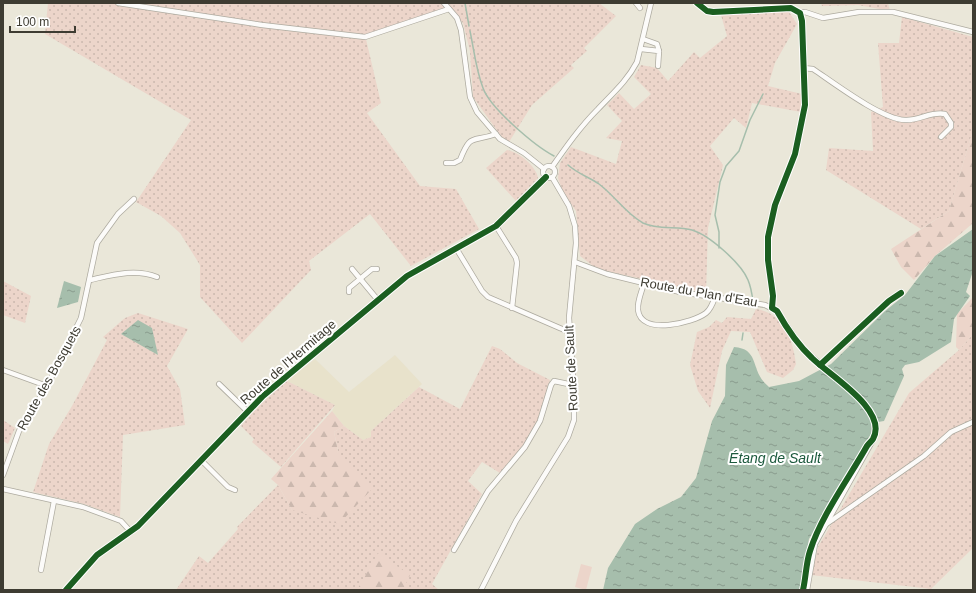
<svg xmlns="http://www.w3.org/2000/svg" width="976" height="593" font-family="Helvetica,sans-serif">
	<defs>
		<pattern id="grass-dots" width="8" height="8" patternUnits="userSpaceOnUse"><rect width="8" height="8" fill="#ecd5ca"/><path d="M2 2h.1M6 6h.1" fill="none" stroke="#cbb8ae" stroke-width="1.8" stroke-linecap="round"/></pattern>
		<pattern id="forest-firs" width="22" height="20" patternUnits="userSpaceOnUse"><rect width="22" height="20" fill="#ecd5ca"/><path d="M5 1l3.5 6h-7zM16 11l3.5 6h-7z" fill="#cbb8ae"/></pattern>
		<pattern id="water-ripples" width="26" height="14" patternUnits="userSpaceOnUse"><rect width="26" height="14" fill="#a6beac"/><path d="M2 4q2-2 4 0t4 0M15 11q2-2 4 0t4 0" fill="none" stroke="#899c8d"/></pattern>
	</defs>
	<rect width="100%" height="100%" fill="#eae7d9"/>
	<!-- built -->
	<polygon fill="#e8e2cb" points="395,355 422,384 371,431 371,437 363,440 344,426 332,411 335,405 287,381 315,359 349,392"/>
	<!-- grass -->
	<g fill="url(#grass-dots)">
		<polygon points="48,3 599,3 616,16 584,48 587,51 571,65 574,68 532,105 509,142 503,139 473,97 470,51 463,23 451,10 365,35 381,103 367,113 420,186 456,189 479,229 411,266 370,214 309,261 311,270 242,343 200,297 200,265 180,233 161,216 136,202 191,120 45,34"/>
		<polygon points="821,3 888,3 890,11 858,5 822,6"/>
		<polygon points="787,9 797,24 775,63 768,86 802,94 801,112 752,103 746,128 734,118 710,146 723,165 708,228 706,293 597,269 580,256 576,211 563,192 558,178 560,163 571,147 616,164 622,141 606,138 622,121 607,105 619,93 634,109 651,94 634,77 641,65 657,68 668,81 694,52 700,58 727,36 721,15"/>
		<polygon points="902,17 973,37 973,130 949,211 921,229 826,170 829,148 873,151 871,112 883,107 878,43 899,43"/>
		<path d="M507 150C519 152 536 166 538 178L516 201 486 168Z"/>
		<polygon points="3,281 31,296 25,323 3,315"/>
		<path d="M756 309C783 313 793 339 796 364L793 370 783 378 767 372 750 332 731 331 722 351 710 408 698 391 690 365 697 332 709 327 716 320 722 323 727 317 751 319Z"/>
		<polygon points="138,313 188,329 167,366 180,389 185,425 123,435 120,517 84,504 33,492 49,444 72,406 107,340 103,337 125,318"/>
		<polygon points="973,334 973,548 931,589 811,575 818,547 909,393 959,350"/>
		<polygon points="492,346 500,349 517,363 550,380 539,422 522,448 500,473 482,462 468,481 482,494 432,584 439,590 176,590 199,556 208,563 238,529 237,527 278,485 292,510 336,455 338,451 334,432 344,426 363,440 371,437 371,431 419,387 460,409"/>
		<polygon points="287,381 335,405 281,467 252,442 254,439 241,426 255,409"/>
		<polygon points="3,420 15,428 8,444 3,441"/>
	</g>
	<!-- forest -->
	<g fill="url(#forest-firs)">
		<polygon points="973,130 973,223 935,256 914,280 901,267 891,249 949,211"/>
		<polygon points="973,297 973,334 959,350 956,347 957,314"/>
		<polygon points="332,411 344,426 334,432 338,451 337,455 372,489 339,524 292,510 278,485 271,479"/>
		<polygon points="378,553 410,575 403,590 357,590"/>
	</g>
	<!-- garden -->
	<polygon fill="#ecd5ca" points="581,564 592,567 586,590 575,587"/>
	<!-- water -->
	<g fill="url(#water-ripples)">
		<path d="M973 229V271L966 292 970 296 954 319 951 342 919 362 905 365 902 369 904 376 884 421 878 422 809 539 800 590H603L608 568 635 524 657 509 681 497 696 478 712 421 725 396 726 365 734 347C761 349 749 371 769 387L799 381 831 364 885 311 905 295 935 256Z"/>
		<polygon points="64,281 81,287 78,302 57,308"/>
		<polygon points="138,320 152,328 158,355 121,334"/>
	</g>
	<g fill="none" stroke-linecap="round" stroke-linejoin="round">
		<!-- stream -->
		<g stroke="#a6beac" stroke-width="1.5">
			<polyline points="465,3 469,26"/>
			<path d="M470 31C474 50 476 70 483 88 490 108 535 146 554 156"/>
			<path d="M568 165C578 174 589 177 599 184 615 196 626 214 643 223 657 230 677 226 692 230 709 235 741 263 748 280 751 287 752 294 753 301"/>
			<polyline points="719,248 719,232 715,215 720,182 726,166 739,151 750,120 763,94"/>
			<polyline points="742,340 743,333"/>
		</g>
		<!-- minor casing -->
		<g stroke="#aeaba0" stroke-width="6">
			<g id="minor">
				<polyline points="118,3 262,25 365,37 449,9"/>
				<polyline points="444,3 457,18 461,30 470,97 477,112 500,139 524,153 544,169"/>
				<polyline points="636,3 640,8"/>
				<polyline points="697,3 707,11 713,12 791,8 800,13 805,12 823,18 859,12 893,12 973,32"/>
				<polyline points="643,39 657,44 659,51"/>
				<polyline points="641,49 659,51 658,66"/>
				<path d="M803 68 813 69C834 83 881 119 905 120 919 121 931 111 945 114L951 123V127L941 137"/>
				<path d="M446 163H454L460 160C471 132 472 143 496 134"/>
				<circle cx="549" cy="172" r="6"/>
				<path d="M552 167C566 147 580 127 598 109 613 93 627 81 637 62L651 3"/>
				<polyline points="496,226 516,258 517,263 512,308"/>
				<polyline points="456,248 482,291 488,297 569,332"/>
				<path d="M575 262 607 274 680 292 765 305 777 311 802 348 864 402C873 414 877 425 873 440L815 544 807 590"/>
				<polyline points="352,269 377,299"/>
				<path d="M90 280C112 275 135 268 157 277"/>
				<path d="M644 283C642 291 637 301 638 310 641 336 693 323 706 313 711 309 713 303 715 297"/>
				<polyline points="349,292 349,288 372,269 377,269"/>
				<polyline points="772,308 773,296 768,260 768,237 775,205 795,154 805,105 803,31 800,13"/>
				<polyline points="820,365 889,301 901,293"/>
				<polyline points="3,370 47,386"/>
				<polyline points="219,384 247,411"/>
				<polyline points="201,460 228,487 235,490"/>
				<polyline points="3,475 19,431 47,386 81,318 97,243 118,214 134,199"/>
				<polyline points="3,489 83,507 121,521 131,532"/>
				<polyline points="825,525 924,456 951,432 973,422"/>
				<polyline points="454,550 488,491 525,447 540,421 551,385 554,381 573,385"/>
				<polyline points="41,570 54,501"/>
				<polyline points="66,590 97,555 138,526 263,396 407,276 496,226 546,177"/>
				<polyline points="481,590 516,521 568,437 574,420 574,391 569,318 576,243 575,226 569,206 552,177"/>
			</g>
		</g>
		<!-- minor -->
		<use href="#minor" stroke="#fcfbf9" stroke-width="4.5"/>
		<!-- cycleway casing -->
		<g stroke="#fff" stroke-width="8">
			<g id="cycleway">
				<path d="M697 3 707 11 713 12 791 8 800 13 802 21 805 105 795 154 775 205 768 237V260L773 296 772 308 777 311C787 329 797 344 812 358 829 375 889 410 873 439 872 441 869 443 867 446 849 478 821 516 810 551 806 563 806 577 803 590"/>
				<polyline points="820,365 889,301 901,293"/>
				<polyline points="66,590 97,555 138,526 263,396 407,276 496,226 546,177"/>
			</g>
		</g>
		<!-- cycleway -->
		<use href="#cycleway" stroke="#1b5e20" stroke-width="6"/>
	</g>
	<g text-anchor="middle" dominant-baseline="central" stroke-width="4" stroke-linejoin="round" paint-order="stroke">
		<!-- street labels -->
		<g font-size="13" fill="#3e3c32" stroke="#fff">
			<text transform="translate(699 292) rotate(10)">Route du Plan d'Eau</text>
			<text transform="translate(288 362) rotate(-41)">Route de l'Hermitage</text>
			<text transform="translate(571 368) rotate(-93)">Route de Sault</text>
			<text transform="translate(49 378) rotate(-61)">Route des Bosquets</text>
		</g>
		<!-- water labels -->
		<g font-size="14" font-style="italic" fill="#1c593d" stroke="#fff">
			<text x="775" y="458">Étang de Sault</text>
		</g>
	</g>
	<!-- border -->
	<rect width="976" height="593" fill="none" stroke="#3e3c32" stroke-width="8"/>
	<!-- scale -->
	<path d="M10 26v6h65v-6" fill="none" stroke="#3e3c32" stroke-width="2"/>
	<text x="16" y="26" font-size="12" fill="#3e3c32" stroke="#ffffff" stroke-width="3" paint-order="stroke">100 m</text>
</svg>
